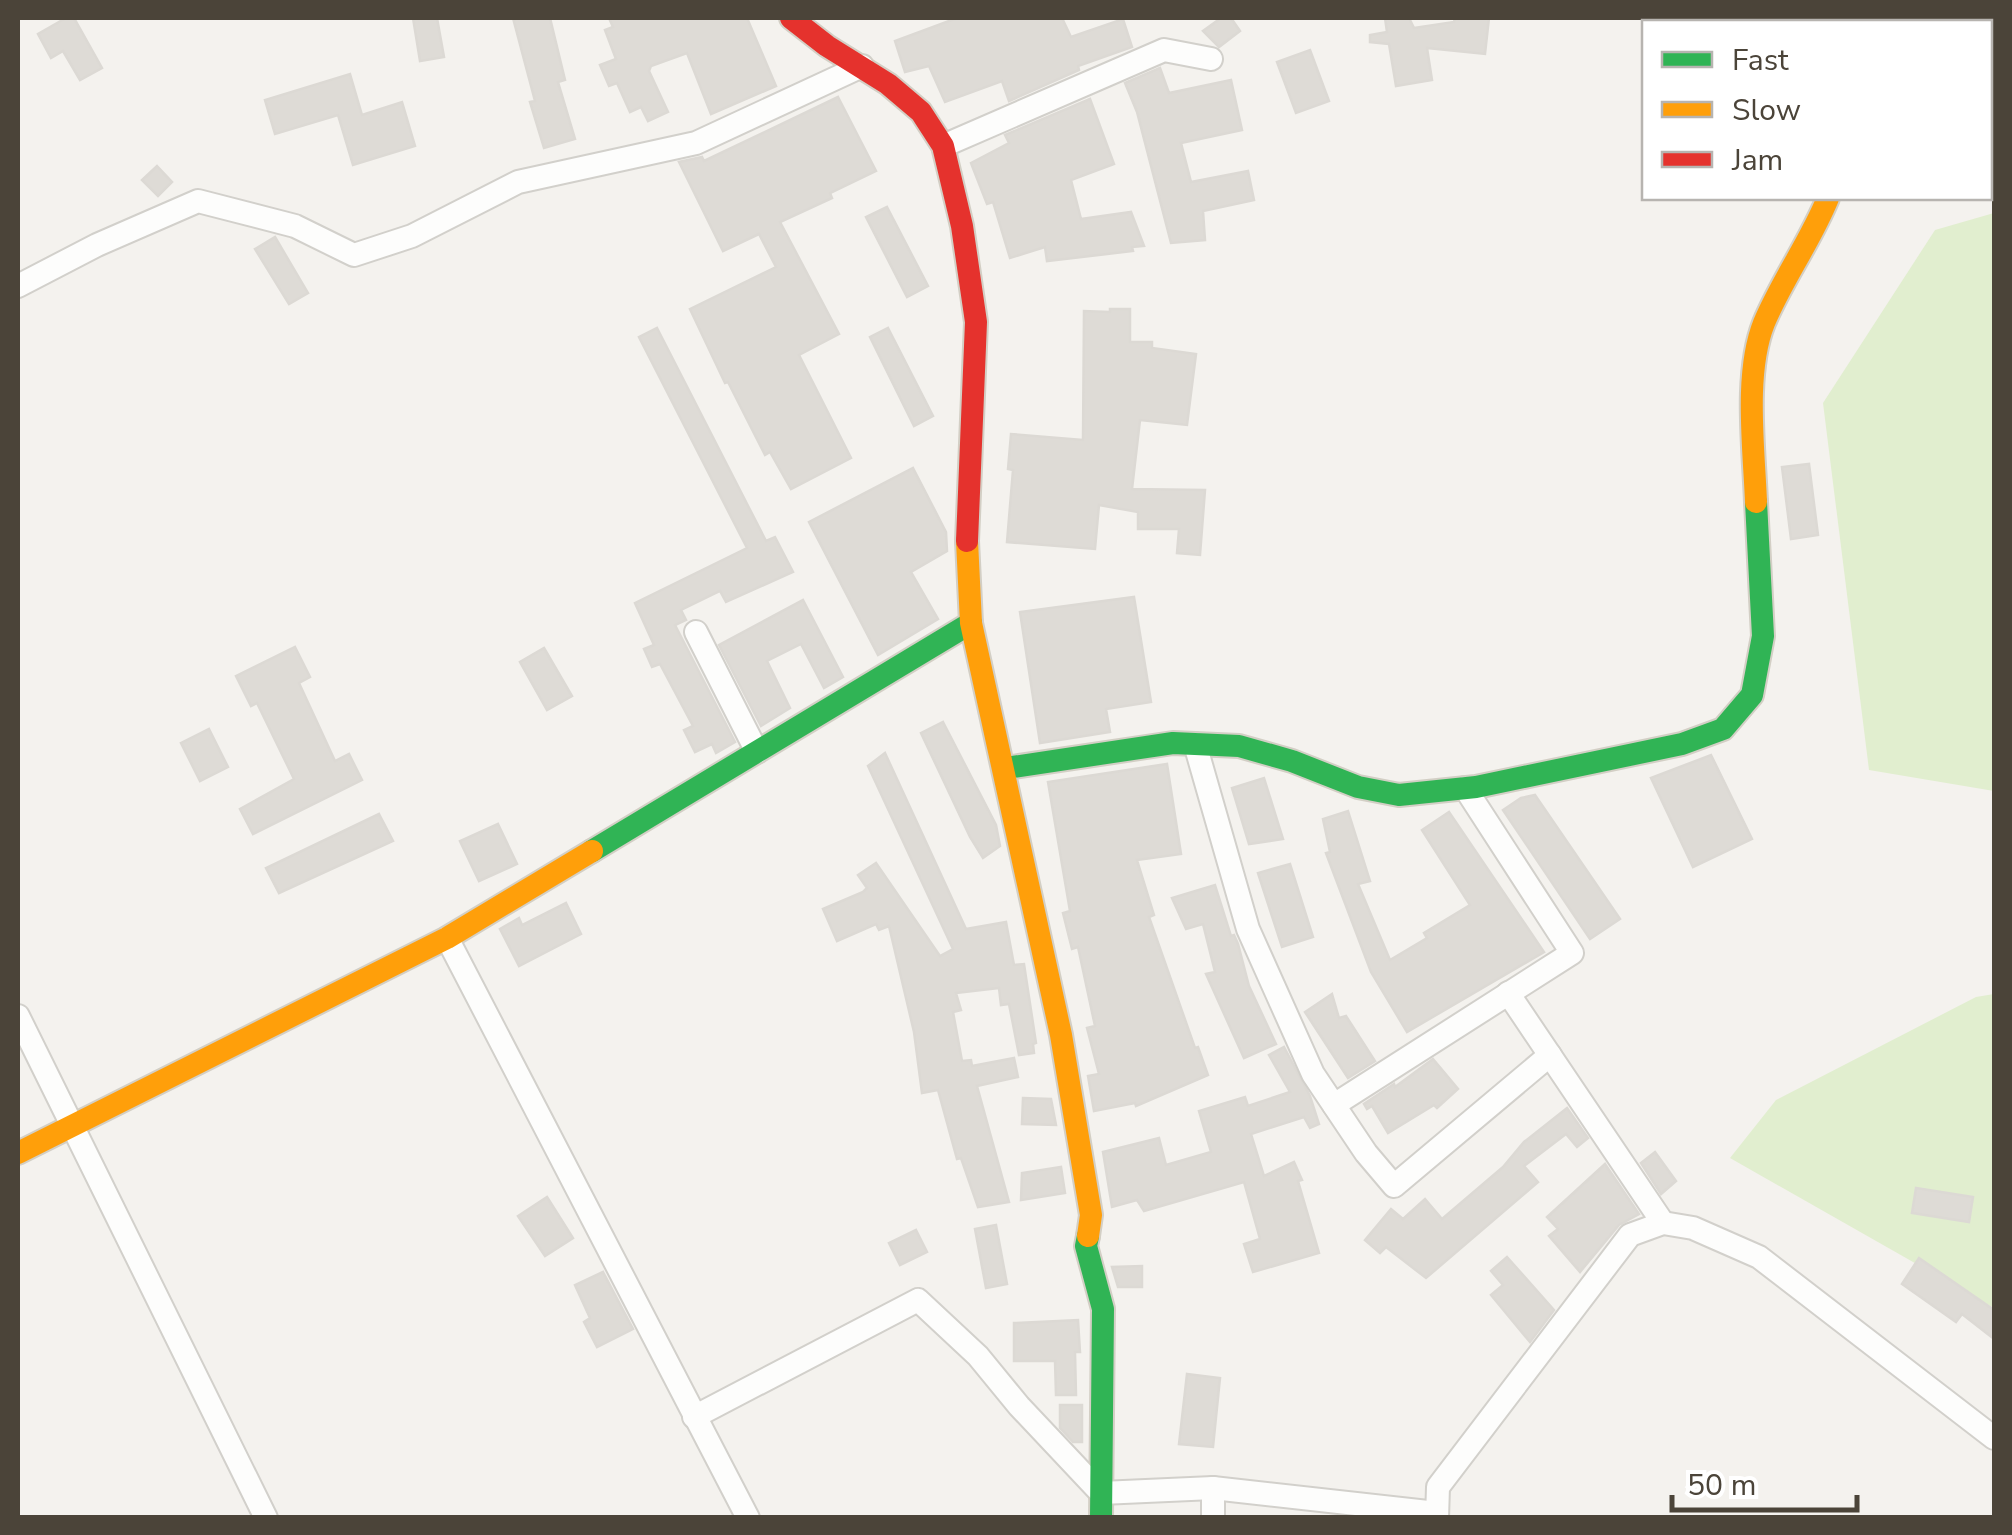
<svg xmlns="http://www.w3.org/2000/svg" width="2012" height="1535" font-family="'Nunito Sans',sans-serif">
	<rect width="100%" height="100%" fill="#f4f2ee"/>
	<!-- green -->
	<g fill="#e1eecf">
		<polygon points="1994,213 1994,791 1869,770 1823,403 1935,230"/>
		<polygon points="1994,994 1994,1308 1730,1158 1776,1100 1976,997"/>
	</g>
	<!-- building -->
	<g fill="#dedbd6" stroke="#dcd9d4" stroke-width="2.5">
		<polygon points="66,18 74,18 102,68 80,80 63,51 51,58 38,34"/>
		<polygon points="413,18 437,18 444,57 420,61"/>
		<polygon points="513,18 550,18 565,80 558,82 575,139 544,148 530,102 535,101"/>
		<polygon points="609,18 747,18 776,86 711,114 687,53 651,66 649,71 668,112 648,121 641,107 630,112 617,83 609,86 600,65 616,59 605,30 613,27"/>
		<polygon points="957,18 1062,18 1071,37 1123,19 1132,47 1078,66 1079,70 1009,101 1002,81 945,102 929,66 905,72 895,41"/>
		<polygon points="1221,18 1231,18 1240,31 1219,47 1203,31"/>
		<polygon points="1385,18 1409,18 1414,28 1454,22 1455,18 1489,18 1485,54 1427,48 1432,80 1396,86 1389,44 1370,42 1370,35 1387,32"/>
		<polygon points="1310,50 1329,101 1296,113 1277,62"/>
		<polygon points="1160,68 1169,93 1231,80 1242,130 1181,143 1191,182 1248,171 1254,200 1203,211 1205,240 1171,243 1137,112 1125,83"/>
		<polygon points="350,74 362,115 402,102 415,146 353,165 338,115 275,134 265,100"/>
		<polygon points="838,97 876,171 830,193 832,198 780,222 839,334 799,355 851,458 791,489 770,452 765,455 728,382 725,383 690,309 776,267 759,234 723,251 679,162 702,157 704,161"/>
		<polygon points="1090,99 1114,164 1071,180 1081,219 1131,212 1144,246 1132,247 1133,251 1047,261 1045,247 1010,258 993,202 987,204 971,163 1009,143 1005,135"/>
		<polygon points="157,166 172,182 158,196 142,180"/>
		<polygon points="887,207 928,286 907,297 866,217"/>
		<polygon points="275,237 308,293 289,304 255,249"/>
		<polygon points="1110,309 1130,309 1130,342 1152,342 1152,348 1196,354 1187,425 1140,420 1132,489 1205,490 1200,555 1177,553 1179,529 1138,529 1138,512 1099,505 1095,549 1007,542 1013,470 1008,469 1011,434 1083,440 1084,311 1110,312"/>
		<polygon points="657,328 766,541 775,537 793,572 726,602 720,591 681,610 686,620 675,625 735,742 716,753 712,744 695,752 684,730 693,726 660,664 652,667 644,649 654,645 635,603 747,548 639,337"/>
		<polygon points="888,328 933,416 914,426 870,337"/>
		<polygon points="1809,464 1818,535 1791,539 1782,467"/>
		<polygon points="913,468 946,532 947,551 911,572 938,619 878,655 809,522"/>
		<polygon points="1134,597 1151,702 1106,709 1110,732 1040,743 1020,612"/>
		<polygon points="803,600 843,677 824,688 801,644 767,661 790,708 761,726 719,645"/>
		<polygon points="295,647 310,677 299,683 335,761 349,754 362,780 253,834 240,809 294,779 257,703 251,706 236,676"/>
		<polygon points="544,648 572,696 547,710 520,662"/>
		<polygon points="943,722 996,825 1000,846 983,858 970,837 921,733"/>
		<polygon points="209,729 228,767 200,781 181,743"/>
		<polygon points="885,753 966,929 1006,922 1014,965 1024,964 1036,1043 1033,1044 1034,1053 1019,1055 1009,1004 1001,1005 999,988 956,993 961,1010 953,1012 962,1061 971,1060 972,1066 1014,1058 1018,1077 977,1086 1009,1202 978,1207 961,1158 957,1159 938,1090 922,1093 914,1032 889,926 879,930 876,924 837,941 823,909 863,892 867,888 858,875 876,863 940,956 953,949 868,766"/>
		<polygon points="1711,755 1752,839 1693,867 1651,778"/>
		<polygon points="1167,764 1181,854 1137,860 1154,915 1149,917 1195,1048 1198,1047 1208,1075 1136,1106 1135,1103 1094,1111 1088,1076 1099,1074 1087,1028 1095,1026 1078,947 1072,949 1063,913 1070,911 1048,782"/>
		<polygon points="1264,778 1283,839 1249,844 1232,788"/>
		<polygon points="1535,795 1620,919 1590,939 1503,810 1521,798"/>
		<polygon points="1348,811 1370,881 1358,884 1390,960 1427,938 1424,933 1470,905 1422,830 1449,812 1544,952 1407,1032 1371,972 1326,853 1330,852 1323,819"/>
		<polygon points="379,814 393,841 279,893 266,868"/>
		<polygon points="498,824 517,864 479,881 460,841"/>
		<polygon points="1290,864 1313,937 1282,947 1258,873"/>
		<polygon points="1215,885 1231,936 1234,935 1238,944 1249,986 1276,1044 1244,1058 1206,974 1215,972 1203,924 1186,929 1172,898"/>
		<polygon points="566,903 581,934 519,966 500,929 519,918 522,925"/>
		<polygon points="1332,994 1339,1018 1346,1016 1375,1061 1348,1078 1305,1012"/>
		<polygon points="1284,1047 1310,1096 1319,1124 1310,1128 1304,1117 1251,1134 1264,1176 1294,1162 1302,1180 1298,1181 1319,1253 1253,1272 1244,1244 1260,1239 1244,1182 1144,1211 1137,1200 1112,1207 1103,1152 1159,1138 1166,1165 1211,1152 1199,1111 1245,1097 1248,1106 1290,1092 1269,1055"/>
		<polygon points="1433,1059 1458,1089 1437,1108 1434,1105 1388,1133 1372,1106 1367,1109 1364,1104 1394,1084 1395,1087"/>
		<polygon points="1023,1098 1051,1099 1056,1125 1022,1124"/>
		<polygon points="1567,1108 1588,1138 1577,1147 1566,1134 1524,1166 1538,1182 1426,1278 1386,1247 1380,1253 1365,1240 1391,1209 1403,1219 1425,1199 1442,1219 1503,1167 1524,1142"/>
		<polygon points="1655,1152 1676,1181 1661,1194 1641,1163"/>
		<polygon points="1605,1164 1639,1214 1619,1225 1580,1272 1549,1236 1558,1229 1547,1217"/>
		<polygon points="1061,1167 1065,1193 1021,1200 1022,1173"/>
		<polygon points="1916,1188 1973,1197 1969,1222 1912,1213"/>
		<polygon points="547,1197 573,1238 545,1256 518,1216"/>
		<polygon points="996,1225 1007,1284 986,1288 975,1229"/>
		<polygon points="916,1230 927,1252 900,1265 889,1243"/>
		<polygon points="1507,1257 1554,1310 1530,1342 1491,1295 1503,1285 1491,1271"/>
		<polygon points="1919,1258 1994,1310 1994,1339 1962,1314 1956,1322 1902,1284"/>
		<polygon points="1142,1266 1142,1287 1118,1287 1112,1267"/>
		<polygon points="603,1272 633,1329 597,1347 584,1322 590,1318 575,1285"/>
		<polygon points="1078,1320 1080,1352 1075,1352 1076,1395 1056,1395 1055,1361 1014,1361 1014,1323"/>
		<polygon points="1187,1374 1220,1378 1213,1447 1179,1444"/>
		<polygon points="1060,1405 1082,1405 1082,1442 1073,1442 1060,1428"/>
	</g>
	<g fill="none" stroke-linecap="round" stroke-linejoin="round">
		<!-- street casing -->
		<g stroke="#d2d0cb" stroke-width="26">
			<g id="street">
				<polyline points="1818,18 1819,22"/>
				<polyline points="943,146 1164,50 1211,59"/>
				<polyline points="18,286 97,245 198,201 295,226 354,255 412,236 518,182 696,143 862,66"/>
				<polyline points="696,632 757,752"/>
				<polyline points="1195,744 1248,929 1313,1074 1366,1153 1394,1186 1550,1055"/>
				<polyline points="447,938 748,1518"/>
				<polyline points="1508,993 1663,1223"/>
				<polyline points="18,1016 266,1518"/>
				<polyline points="1334,1105 1572,953 1465,788"/>
				<polyline points="694,1417 918,1300 978,1356 1019,1406 1101,1493 1213,1488 1437,1513"/>
				<polyline points="1213,1488 1213,1518"/>
				<polyline points="1437,1518 1438,1487 1630,1235 1663,1223 1693,1228 1759,1257 1994,1438"/>
			</g>
		</g>
		<!-- fast casing -->
		<g stroke="#d3cfc5" stroke-width="26">
			<g id="fast">
				<polyline points="1006,768 1173,743 1239,746 1292,761 1358,787 1399,795 1476,787 1682,744 1723,729 1752,695 1763,636 1756,502"/>
				<polyline points="592,851 971,623"/>
				<polyline points="1088,1236 1086,1246 1103,1309 1101,1518"/>
			</g>
		</g>
		<!-- slow casing -->
		<g stroke="#d3cfc5" stroke-width="26">
			<g id="slow">
				<path d="M1756 502C1754 449 1744 373 1764 323 1782 280 1810 242 1828 198"/>
				<polyline points="967,541 971,623 1061,1035 1091,1215 1088,1236"/>
				<polyline points="18,1153 447,938 592,851"/>
			</g>
		</g>
		<!-- jam casing -->
		<g stroke="#d3cfc5" stroke-width="26">
			<polyline id="jam" points="791,18 827,46 888,84 921,112 943,146 962,226 976,322 967,541"/>
		</g>
		<!-- street -->
		<use href="#street" stroke="#fdfdfc" stroke-width="22"/>
		<!-- fast -->
		<use href="#fast" stroke="#30b455" stroke-width="22"/>
		<!-- slow -->
		<use href="#slow" stroke="#ff9f0a" stroke-width="22"/>
		<!-- jam -->
		<use href="#jam" stroke="#e5322d" stroke-width="22"/>
	</g>
	<!-- border -->
	<rect width="2012" height="1535" fill="none" stroke="#4b4439" stroke-width="40"/>
	<!-- legend -->
	<rect x="1642" y="20" width="350" height="180" fill="#ffffff" stroke="#b7b4b0" stroke-width="2.5"/>
	<rect x="1662" y="52" width="50" height="15" fill="#30b455" stroke="#b7b4b0" stroke-width="2.5"/>
	<text x="1732" y="70" font-size="30" fill="#4b4439">Fast</text>
	<rect x="1662" y="102" width="50" height="15" fill="#ff9f0a" stroke="#b7b4b0" stroke-width="2.5"/>
	<text x="1732" y="120" font-size="30" fill="#4b4439">Slow</text>
	<rect x="1662" y="152" width="50" height="15" fill="#e5322d" stroke="#b7b4b0" stroke-width="2.5"/>
	<text x="1732" y="170" font-size="30" fill="#4b4439">Jam</text>
	<!-- scale -->
	<path d="M1672 1495v15h185v-15" fill="none" stroke="#4b4439" stroke-width="5"/>
	<text x="1687" y="1495" font-size="30" fill="#4b4439" stroke="#ffffff" stroke-width="8" paint-order="stroke">50 m</text>
</svg>
